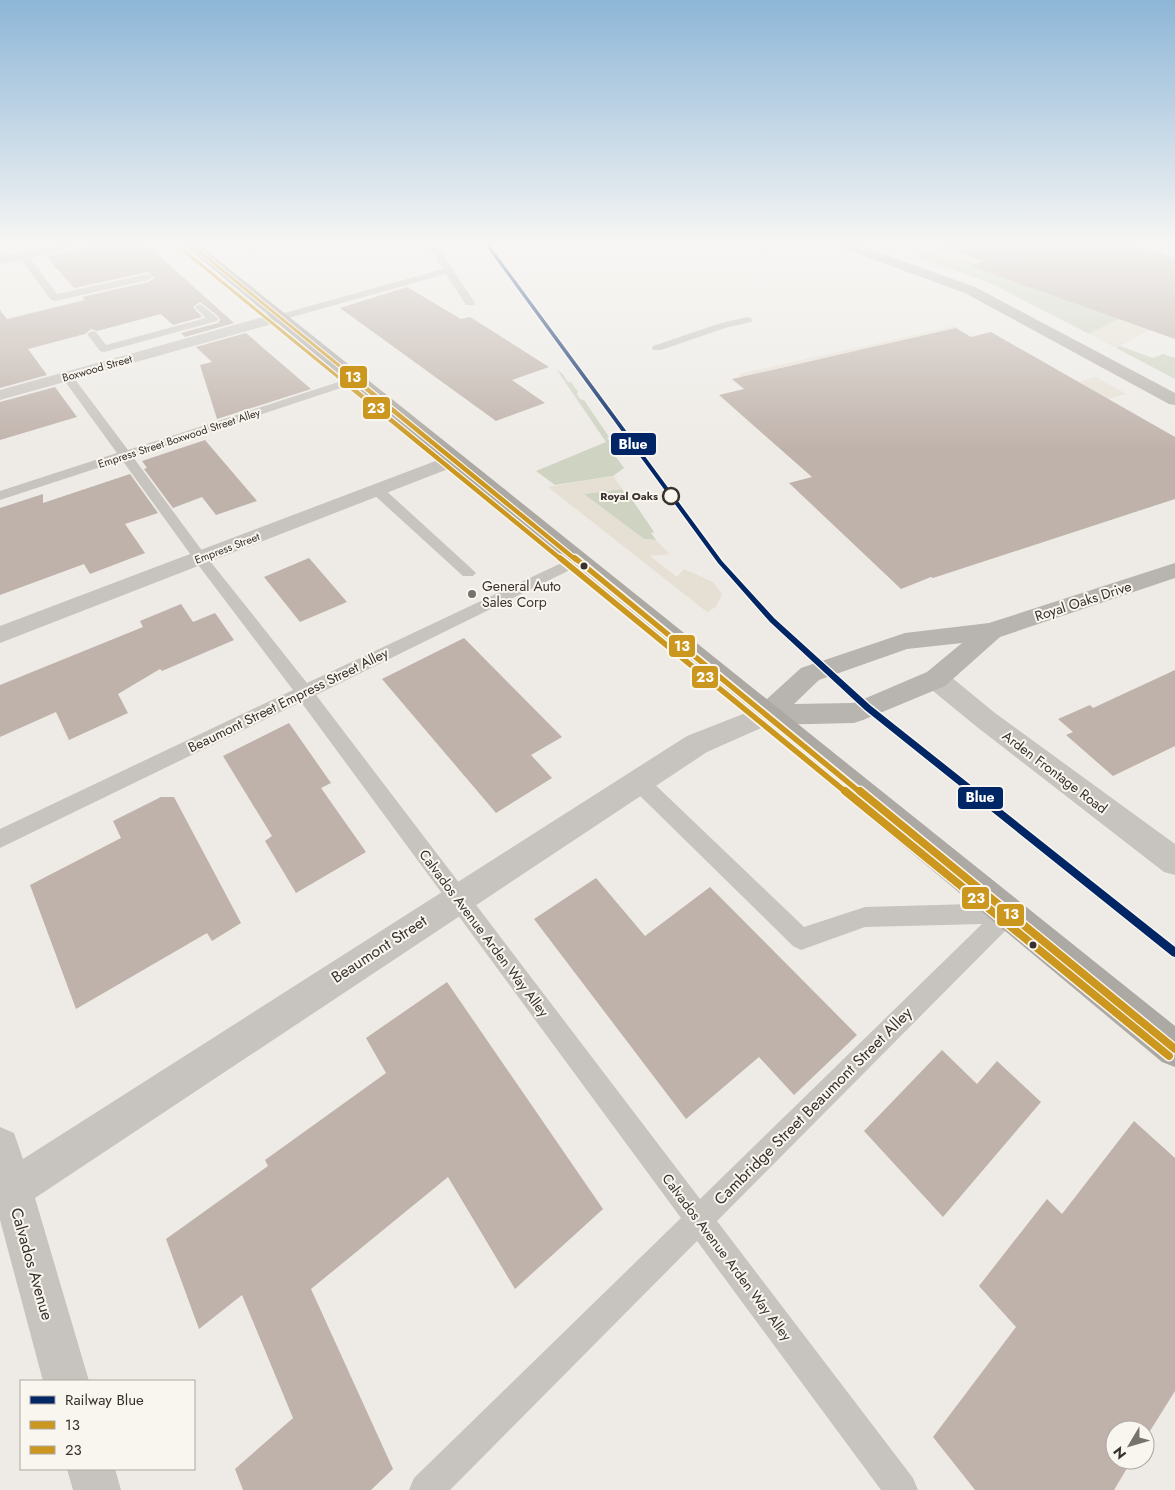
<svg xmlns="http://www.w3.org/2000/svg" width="1175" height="1490" font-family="Jost,sans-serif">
	<rect width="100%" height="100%" fill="#eeebe6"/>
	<!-- green -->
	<g fill="#ced3c2">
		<polygon points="926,251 957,262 963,260 976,264 971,266 1119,319 1089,334 990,283 914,256"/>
		<polygon points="1120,346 1153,358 1163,354 1175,358 1175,379 1116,348"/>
		<polygon points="557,370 562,373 568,382 571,382 578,392 577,394 580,399 584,400 609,437 607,438 617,453 614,454 624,468 613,476 555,485 536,471 606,442"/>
		<polygon points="622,489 626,496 629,495 654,532 651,533 656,540 644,539 583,494"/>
	</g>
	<!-- plaza -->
	<g fill="#e6e0d4">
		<polygon points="949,243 999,243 968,255 984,261 976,264 963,260 957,262 926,251"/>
		<polygon points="1119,319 1150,330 1116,348 1089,334"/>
		<polygon points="955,326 959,328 844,354 839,367 818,359 741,377 738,374"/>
		<polygon points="1096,377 1126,394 1108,399 1078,382"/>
		<polygon points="613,476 622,489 584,494 644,539 656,540 669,554 650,556 677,577 684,569 713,582 722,594 716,607 707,612 548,487"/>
	</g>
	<!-- building -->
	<g fill="#bfb2aa">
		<polygon points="89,243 145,243 234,323 185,337 181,333 218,323 220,320 218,316 200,302 193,307 202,317 173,325 161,314 97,331 91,329 85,334 28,349 47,375 0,388 0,310 7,319 85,300 82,297 148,282 155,278 148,272 74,288 46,256 80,249"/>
		<polygon points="947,243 1126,243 1175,258 1175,339 970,266 984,261 946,248"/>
		<polygon points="407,287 461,319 470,317 549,367 512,380 545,403 496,421 340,308"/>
		<polygon points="956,328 971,337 991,332 1175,437 1175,499 933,578 931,577 901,589 789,483 812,477 719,395 744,389 732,379"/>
		<polygon points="246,333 311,389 217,419 200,365 212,362 196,347"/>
		<polygon points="55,387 77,417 0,440 0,402"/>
		<polygon points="205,440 257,501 216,515 202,497 173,508 144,469 147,468 142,461"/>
		<polygon points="130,474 158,513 125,524 145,553 90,574 84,564 0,595 0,508 43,494 43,503"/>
		<polygon points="309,558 347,602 300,622 264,577"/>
		<polygon points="181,604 193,622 215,613 234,640 162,671 160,669 118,694 128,713 69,740 56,712 0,737 0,685 143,627 140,621"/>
		<polygon points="464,638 562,737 531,755 552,778 496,813 382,679"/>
		<polygon points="1175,670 1175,746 1113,776 1066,735 1073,732 1058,719 1090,705 1093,708"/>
		<polygon points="289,723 331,783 321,788 366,852 296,893 265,841 272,836 223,756"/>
		<polygon points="161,797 174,797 241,923 212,941 207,933 76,1009 30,885 121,838 113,821"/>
		<polygon points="596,878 645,936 710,887 857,1035 794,1095 759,1057 686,1119 534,919"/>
		<polygon points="447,982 603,1209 515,1289 448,1177 311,1289 393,1469 371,1490 243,1490 235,1469 293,1418 242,1295 199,1329 166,1239 268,1166 265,1160 386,1073 366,1038"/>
		<polygon points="942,1050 977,1084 997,1061 1041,1102 943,1217 864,1131"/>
		<polygon points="1134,1121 1175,1158 1175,1391 1145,1439 1145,1430 1115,1430 1115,1460 1132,1460 1114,1490 975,1490 933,1437 1016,1327 979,1286 1047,1199 1062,1214"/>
	</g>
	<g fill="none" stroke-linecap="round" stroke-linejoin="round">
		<!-- lane -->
		<g fill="#c7c3be" fill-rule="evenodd">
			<polygon points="427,243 435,243 475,303 474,305 466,305 446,274 285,319 281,320 276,317 277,315 443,269"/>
			<polygon points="23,252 26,253 57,294 148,274 153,277 148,280 55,301 51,300 18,255"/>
			<polygon points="200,304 217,317 218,319 217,321 104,352 100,351 87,334 92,331 96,332 106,345 206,318 195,307"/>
			<polygon points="747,317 751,318 752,320 751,322 725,328 661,350 653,350 652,348 653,346 718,324"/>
			<polygon points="67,373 71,374 128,450 354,377 362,377 364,379 362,381 133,457 206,556 307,683 572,558 582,558 585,561 582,564 316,695 700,1199 982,924 865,927 801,950 793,946 632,788 629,782 632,776 639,774 646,776 804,927 865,907 1008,903 1016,906 1019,913 1016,920 717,1221 913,1478 918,1490 881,1490 697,1241 450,1490 409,1490 414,1478 681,1218 301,702 0,848 0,829 293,690 196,562 122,460 0,500 0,491 117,453 61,376"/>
			<polygon points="377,486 382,487 473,570 476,573 473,576 463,576 372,493 370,490 372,487"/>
		</g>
		<!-- street -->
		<g fill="#c7c3be" fill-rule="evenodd">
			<polygon points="62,243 87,243 80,247 0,264 0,256"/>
			<polygon points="281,312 286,314 289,317 286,320 0,400 0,390"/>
			<polygon points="454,454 461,456 464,460 461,464 0,643 0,626"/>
			<polygon points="936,670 945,672 995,713 1175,844 1175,875 1164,872 977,727 927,686 923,679 927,672"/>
			<polygon points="766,705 775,708 779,715 775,722 707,752 35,1198 89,1381 43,1381 0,1220 0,1127 14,1133 23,1159 687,736"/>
			<polygon points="67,1469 115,1469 121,1490 73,1490"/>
		</g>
		<!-- secondary -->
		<g fill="#b8b4af" fill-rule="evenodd">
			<polygon points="835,243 853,243 975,287 1175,393 1175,405 1169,404 965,293 836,246"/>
			<path d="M1175 563V578L1000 637 945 686 863 720 854 723 766 725 757 722 753 715 757 708 801 668 905 633 989 623ZM962 643 927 672 859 701 853 703 794 704 819 680 907 649Z"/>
		</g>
		<!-- primary -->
		<polygon fill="#aca8a3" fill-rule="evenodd" points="182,243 197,243 1175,1026 1175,1067 1162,1062"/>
		<!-- bus-1-far3 casing -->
		<g stroke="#f9f5ef" stroke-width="5">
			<polyline id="bus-1-far3" points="189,243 358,381"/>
		</g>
		<!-- bus-1-far2 casing -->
		<g stroke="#f9f5ef" stroke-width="7">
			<polyline id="bus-1-far2" points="356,380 576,560"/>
		</g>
		<!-- bus-1-far1 casing -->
		<g stroke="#f9f5ef" stroke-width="9">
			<polyline id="bus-1-far1" points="575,558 861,793"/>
		</g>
		<!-- bus-1 casing -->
		<g stroke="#f9f5ef" stroke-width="11">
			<polyline id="bus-1" points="860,791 1175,1049"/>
		</g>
		<!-- bus-2-far3 casing -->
		<g stroke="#f9f5ef" stroke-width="5">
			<polyline id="bus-2-far3" points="183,250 343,381"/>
		</g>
		<!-- bus-2-far2 casing -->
		<g stroke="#f9f5ef" stroke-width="7">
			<polyline id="bus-2-far2" points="342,380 562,560"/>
		</g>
		<!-- bus-2-far1 casing -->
		<g stroke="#f9f5ef" stroke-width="9">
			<polyline id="bus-2-far1" points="560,558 847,793"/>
		</g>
		<!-- bus-2 casing -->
		<g stroke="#f9f5ef" stroke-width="11">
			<polyline id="bus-2" points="845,791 1169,1056"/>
		</g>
		<!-- bus-1-far3 -->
		<use href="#bus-1-far3" stroke="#cb971e" stroke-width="3"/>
		<!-- bus-1-far2 -->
		<use href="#bus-1-far2" stroke="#cb971e" stroke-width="4.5"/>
		<!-- bus-1-far1 -->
		<use href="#bus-1-far1" stroke="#cb971e" stroke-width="5.5"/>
		<!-- bus-1 -->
		<use href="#bus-1" stroke="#cb971e" stroke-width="8"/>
		<!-- bus-2-far3 -->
		<use href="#bus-2-far3" stroke="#cb971e" stroke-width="3"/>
		<!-- bus-2-far2 -->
		<use href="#bus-2-far2" stroke="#cb971e" stroke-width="4.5"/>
		<!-- bus-2-far1 -->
		<use href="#bus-2-far1" stroke="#cb971e" stroke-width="5.5"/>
		<!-- bus-2 -->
		<use href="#bus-2" stroke="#cb971e" stroke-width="8"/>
		<!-- rail-1 casing -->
		<g stroke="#f9f5ef" stroke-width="3">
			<polygon id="rail-1" points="484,243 488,243 722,561 774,618 871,706 1175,947 1175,957 1172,956 865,710 770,622 718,563"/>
		</g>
		<!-- rail-1 -->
		<use href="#rail-1" fill="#002666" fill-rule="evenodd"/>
	</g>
	<!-- sky -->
	<linearGradient id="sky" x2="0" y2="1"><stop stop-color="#8db6d7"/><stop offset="0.54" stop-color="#f7f6f4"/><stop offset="1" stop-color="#f7f6f4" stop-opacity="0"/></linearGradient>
	<rect width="1175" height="451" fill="url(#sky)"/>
	<!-- markers -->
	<circle fill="#f9f5ef" stroke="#38312c" stroke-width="2.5" cx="671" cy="496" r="8"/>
	<g fill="#38312c" stroke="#f9f5ef" stroke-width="2">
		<circle cx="584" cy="566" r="4.5"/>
		<circle cx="1033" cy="945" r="4.5"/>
	</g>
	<circle fill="#78726d" stroke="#f9f5ef" stroke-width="2" cx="472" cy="594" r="5"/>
	<g text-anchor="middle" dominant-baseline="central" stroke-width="4" stroke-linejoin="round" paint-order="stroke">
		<!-- far-street labels -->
		<g font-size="11" fill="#38312c" stroke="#f9f5ef">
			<text transform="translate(97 368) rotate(-16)">Boxwood Street</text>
			<text transform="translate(179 438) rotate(-18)">Empress Street Boxwood Street Alley</text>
			<text transform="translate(227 548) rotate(-21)">Empress Street</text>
		</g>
		<!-- far-stop labels -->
		<g font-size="11" font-weight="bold" fill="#38312c" stroke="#f9f5ef" text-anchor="end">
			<text x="658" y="496">Royal Oaks</text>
		</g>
		<!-- poi labels -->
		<g font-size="14" fill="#38312c" stroke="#f9f5ef" text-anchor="start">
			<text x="482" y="586">General Auto<tspan x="482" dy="16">Sales Corp</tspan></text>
		</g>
		<!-- street labels -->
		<g font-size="14" fill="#38312c" stroke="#f9f5ef">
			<text transform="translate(1083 601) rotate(-18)">Royal Oaks Drive</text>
			<text transform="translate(288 700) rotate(-26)">Beaumont Street Empress Street Alley</text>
			<text transform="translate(1055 772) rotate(37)">Arden Frontage Road</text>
			<text transform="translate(484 933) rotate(53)">Calvados Avenue Arden Way Alley</text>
			<text transform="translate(727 1257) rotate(53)">Calvados Avenue Arden Way Alley</text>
		</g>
		<!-- near-street labels -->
		<g font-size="16" fill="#38312c" stroke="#f9f5ef">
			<text transform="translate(379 949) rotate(-33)">Beaumont Street</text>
			<text transform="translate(813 1106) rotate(-45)">Cambridge Street Beaumont Street Alley</text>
			<text transform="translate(32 1264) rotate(74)">Calvados Avenue</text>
		</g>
	</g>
	<g stroke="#f9f5ef" stroke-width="2">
		<rect x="339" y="365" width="29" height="24" rx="5" fill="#cb971e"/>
		<rect x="362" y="396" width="29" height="24" rx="5" fill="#cb971e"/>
		<rect x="610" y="432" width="47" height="24" rx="5" fill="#002666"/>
		<rect x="668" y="634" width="28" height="24" rx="5" fill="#cb971e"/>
		<rect x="691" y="665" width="28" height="24" rx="5" fill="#cb971e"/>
		<rect x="957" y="786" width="47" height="24" rx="5" fill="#002666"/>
		<rect x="961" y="886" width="29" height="24" rx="5" fill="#cb971e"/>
		<rect x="996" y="903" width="29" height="24" rx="5" fill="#cb971e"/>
	</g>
	<g font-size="14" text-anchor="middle" font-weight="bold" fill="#fff">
		<text x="353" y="382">13</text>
		<text x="376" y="413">23</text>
		<text x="633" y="449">Blue</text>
		<text x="682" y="651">13</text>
		<text x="705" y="682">23</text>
		<text x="980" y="802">Blue</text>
		<text x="976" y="903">23</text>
		<text x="1011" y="919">13</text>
	</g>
	<!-- legend -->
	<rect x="20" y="1380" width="175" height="90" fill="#f9f5ef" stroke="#aca7a1"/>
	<rect x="30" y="1396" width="25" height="8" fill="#002666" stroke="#aca7a1"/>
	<text x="65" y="1405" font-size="15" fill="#38312c">Railway Blue</text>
	<rect x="30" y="1421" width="25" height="8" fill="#cb971e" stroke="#aca7a1"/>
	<text x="65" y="1430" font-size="15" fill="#38312c">13</text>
	<rect x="30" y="1446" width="25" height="8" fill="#cb971e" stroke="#aca7a1"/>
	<text x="65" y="1455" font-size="15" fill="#38312c">23</text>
	<!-- north arrow -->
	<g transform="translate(1130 1445) rotate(232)"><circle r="24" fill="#f9f5ef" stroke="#aca7a1"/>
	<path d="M0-4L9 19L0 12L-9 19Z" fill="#78726d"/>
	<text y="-8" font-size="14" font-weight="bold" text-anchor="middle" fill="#38312c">N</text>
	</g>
</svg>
